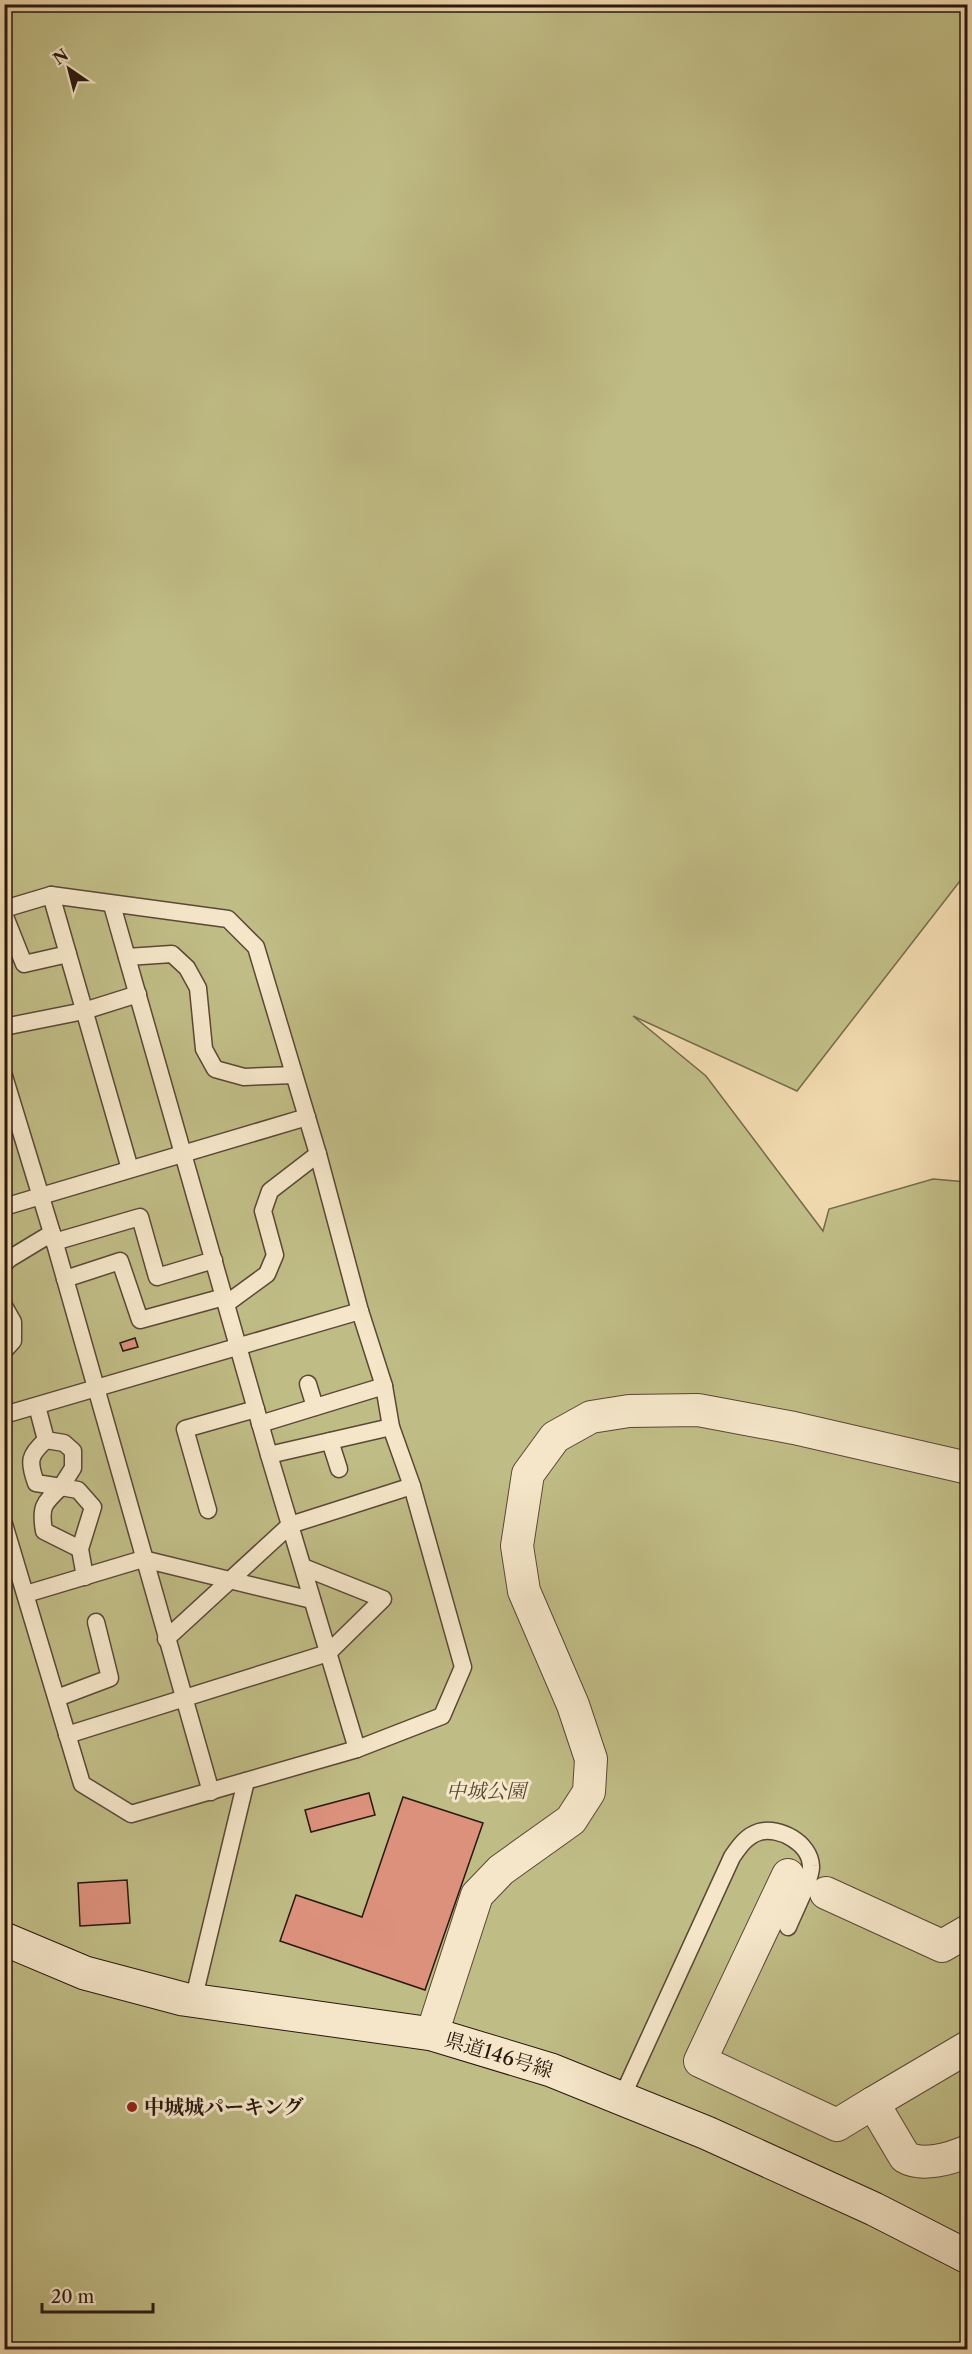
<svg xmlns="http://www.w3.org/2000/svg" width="972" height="2354" font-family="'Libre Caslon Text','Noto Serif JP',serif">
	<rect width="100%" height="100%" fill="#efd8ac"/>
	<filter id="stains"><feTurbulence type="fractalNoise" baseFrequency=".00333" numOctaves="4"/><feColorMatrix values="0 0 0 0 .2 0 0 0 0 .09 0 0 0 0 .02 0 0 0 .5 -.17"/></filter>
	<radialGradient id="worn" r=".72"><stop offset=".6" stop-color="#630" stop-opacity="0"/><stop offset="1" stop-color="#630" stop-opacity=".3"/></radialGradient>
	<!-- green -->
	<polygon fill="#c0bc85" stroke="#746a4a" stroke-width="1.5" points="5,5 967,5 967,872 797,1091 633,1016 706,1076 823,1231 829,1209 933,1179 967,1182 967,2349 5,2349"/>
	<!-- building -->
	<g fill="#dc917c" stroke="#29180e" stroke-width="1.5">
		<polygon points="135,1338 138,1347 123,1351 120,1343"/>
		<polygon points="369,1793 375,1815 311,1832 305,1810"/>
		<polygon points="403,1797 483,1823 425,1990 280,1941 296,1895 362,1917"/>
		<polygon points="127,1880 130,1923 80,1926 78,1883"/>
	</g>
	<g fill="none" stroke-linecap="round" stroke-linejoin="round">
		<!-- lane casing -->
		<g stroke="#5a4836" stroke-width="19">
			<g id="lane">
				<polyline points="51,895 68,954"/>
				<polyline points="112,905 269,1455 357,1749"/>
				<polyline points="4,909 51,895 228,919 256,947 318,1154 360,1311 384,1386 391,1427 412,1486 463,1667 442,1716 357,1749 131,1814 82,1784 4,1524"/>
				<polyline points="4,914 24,964 68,954 130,1169"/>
				<polyline points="127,957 172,954 187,968 198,988 204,1049 215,1069 244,1077 294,1075"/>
				<polyline points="4,1027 84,1011 138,994"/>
				<polyline points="4,1076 52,1233 211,1792"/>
				<polyline points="4,1207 307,1117"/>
				<polyline points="54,1242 140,1217 157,1277 214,1260"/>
				<polyline points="4,1264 9,1259 52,1233"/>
				<polyline points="65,1279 120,1261 140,1320 224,1297"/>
				<polyline points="226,1304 267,1274 275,1255 263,1211 270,1191 318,1154"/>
				<polyline points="4,1306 13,1322 13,1341 4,1351"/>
				<polyline points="308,1384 315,1407"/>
				<polyline points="37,1406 46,1440 64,1443 73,1451 73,1468 61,1487 78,1490 93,1507 80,1549 85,1577"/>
				<polyline points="4,1415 360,1311"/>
				<polyline points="260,1424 384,1386"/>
				<path d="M46 1440C29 1455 28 1461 36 1483L61 1487C43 1504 40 1507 44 1531L80 1549"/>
				<polyline points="330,1441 339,1469"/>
				<polyline points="269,1455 391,1427"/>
				<polyline points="208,1510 185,1429 256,1409"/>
				<polyline points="26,1594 143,1559 312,1600"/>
				<polyline points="166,1639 290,1525 412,1486"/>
				<polyline points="57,1698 110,1678 96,1622"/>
				<polyline points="67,1735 328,1653 383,1599 303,1567"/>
				<polyline points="193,2001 246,1781"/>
				<path d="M622 2097 732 1857C739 1847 746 1836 759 1832 779 1826 810 1843 811 1866 812 1878 793 1914 788 1927"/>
			</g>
		</g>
		<!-- street casing -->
		<g stroke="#5a4836" stroke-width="34">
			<g id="street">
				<polyline points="788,1875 700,2061 837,2125 873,2103"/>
				<polyline points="826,1893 942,1946 968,1931"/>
				<polyline points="432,2034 477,1895 501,1870 571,1820 589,1792 591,1759 573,1705 524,1591 517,1546 528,1474 555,1437 591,1417 629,1411 698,1410 794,1428 968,1468"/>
				<path d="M968 2047 873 2103 905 2157C922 2167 950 2159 968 2151"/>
			</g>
		</g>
		<!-- secondary casing -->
		<g stroke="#29180e" stroke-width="35">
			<polyline id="secondary" points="4,1939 85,1973 183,1999 432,2034 551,2070 707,2133 874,2209 968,2257"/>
		</g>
		<!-- lane -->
		<use href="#lane" stroke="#f5e6c9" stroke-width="16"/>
		<!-- street -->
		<use href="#street" stroke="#f5e6c9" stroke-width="32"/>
		<!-- secondary -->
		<use href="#secondary" stroke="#f5e6c9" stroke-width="33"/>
	</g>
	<!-- markers -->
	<circle fill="#8f2418" stroke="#f5e6c9" stroke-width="2" cx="132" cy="2107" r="6"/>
	<g text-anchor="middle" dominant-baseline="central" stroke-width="6" stroke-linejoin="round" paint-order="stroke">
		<!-- park labels -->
		<g font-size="20" font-style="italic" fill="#564932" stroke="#f5e6c9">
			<text x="486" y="1791">中城公園</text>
		</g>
		<!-- street labels -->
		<g font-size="20" fill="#29180e" stroke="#f5e6c9">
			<text transform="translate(499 2055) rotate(17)">県道146号線</text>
		</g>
		<!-- poi labels -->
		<g font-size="20" font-weight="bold" fill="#29180e" stroke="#f5e6c9" text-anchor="start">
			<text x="144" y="2107">中城城パーキング</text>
		</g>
	</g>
	<!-- margin -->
	<rect width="972" height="2354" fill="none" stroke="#efd8ac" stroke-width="24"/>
	<rect x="6" y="6" width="960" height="2342" fill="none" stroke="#29180e" stroke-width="3"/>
	<rect x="12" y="12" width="948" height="2330" fill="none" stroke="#29180e" stroke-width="1.5"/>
	<!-- north arrow -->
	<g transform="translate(69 69) rotate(325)" stroke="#f5e6c9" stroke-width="4.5" paint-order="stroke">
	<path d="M0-4.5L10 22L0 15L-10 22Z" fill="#29180e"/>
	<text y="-9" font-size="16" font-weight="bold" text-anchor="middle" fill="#29180e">N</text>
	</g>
	<!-- scale -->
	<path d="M42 2303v9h111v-9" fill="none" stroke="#29180e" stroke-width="3"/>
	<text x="51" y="2303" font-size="18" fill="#29180e" stroke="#f5e6c9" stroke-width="4.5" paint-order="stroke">20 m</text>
	<rect width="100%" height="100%" filter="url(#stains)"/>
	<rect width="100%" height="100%" fill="url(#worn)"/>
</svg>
